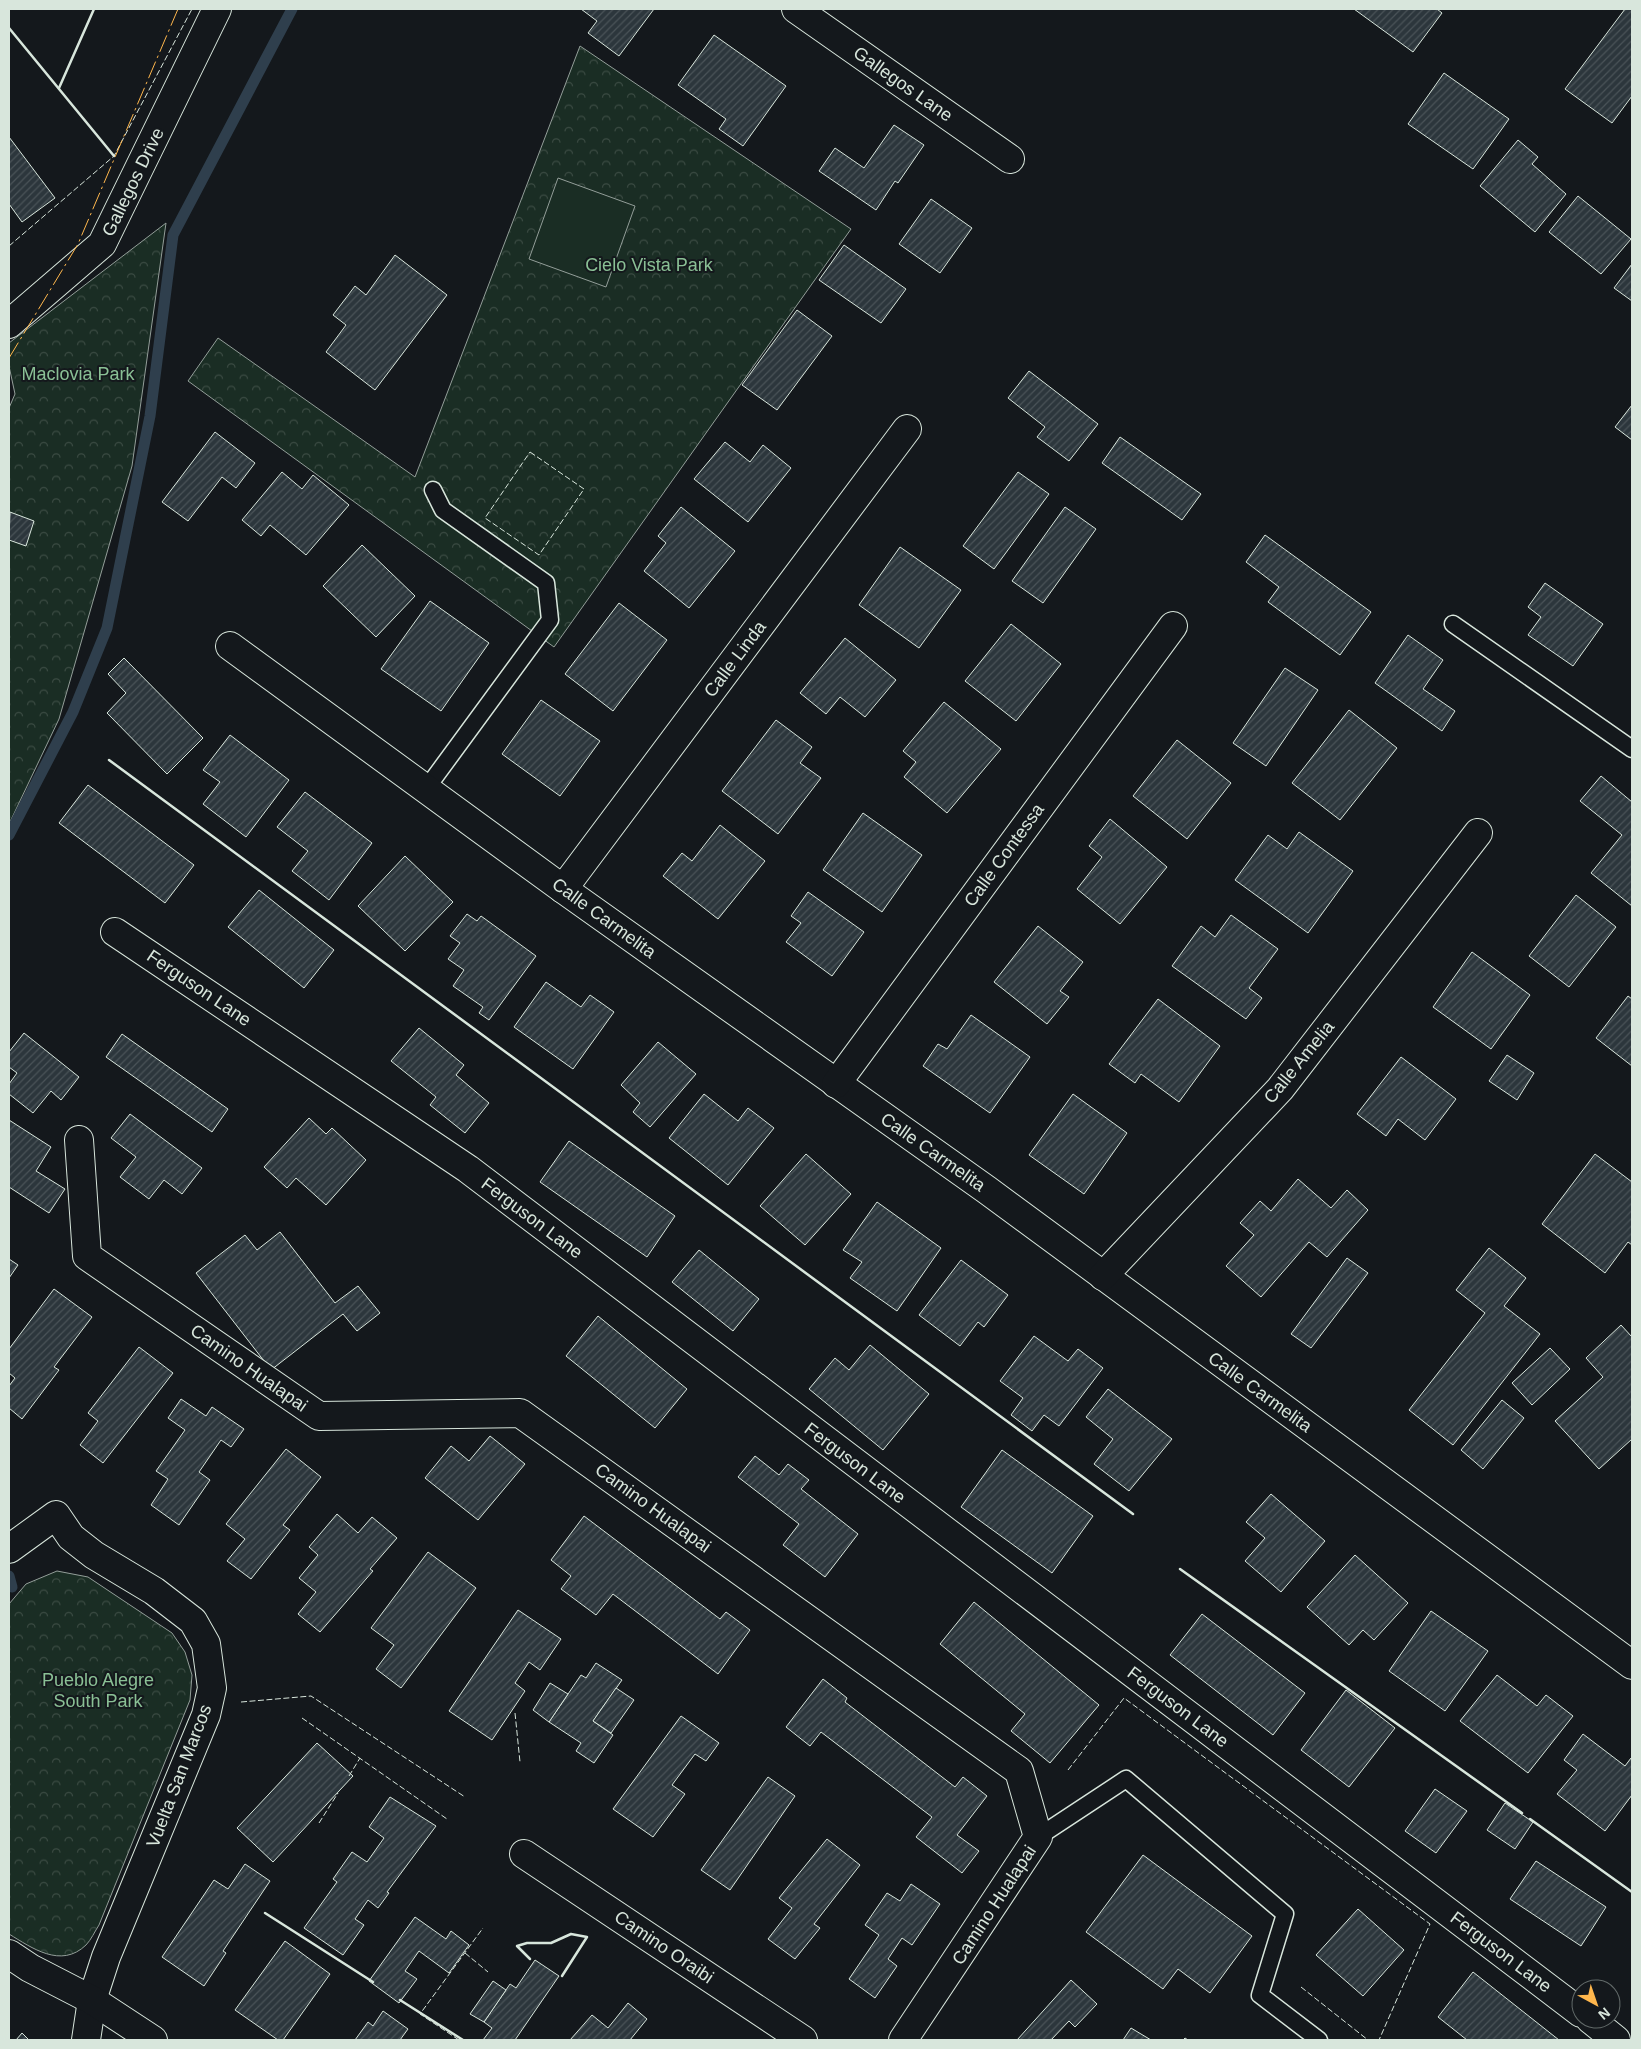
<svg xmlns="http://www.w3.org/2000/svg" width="1641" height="2049" font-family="Helvetica,sans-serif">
	<defs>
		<pattern id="park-crowns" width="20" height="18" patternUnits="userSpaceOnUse" patternTransform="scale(1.25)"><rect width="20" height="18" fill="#1a2d24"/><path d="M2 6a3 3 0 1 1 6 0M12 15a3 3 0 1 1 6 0" fill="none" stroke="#3b4b43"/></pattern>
		<pattern id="building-hatch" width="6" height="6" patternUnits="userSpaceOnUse" patternTransform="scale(1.25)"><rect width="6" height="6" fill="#2c363c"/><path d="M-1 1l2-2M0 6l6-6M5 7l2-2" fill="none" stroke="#4a5358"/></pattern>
	</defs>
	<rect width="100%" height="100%" fill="#14181c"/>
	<!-- park -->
	<g fill="url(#park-crowns)" stroke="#939e99">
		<polygon points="580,46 851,229 554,647 188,381 218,338 415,477"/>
		<polygon points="166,223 132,466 59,719 9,824 9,408 15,394 9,366 9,343"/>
		<path d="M57 1571 88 1577 172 1633 185 1652 192 1675 190 1700 99 1925C95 1931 91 1940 86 1945 61 1969 32 1948 9 1934V1604L26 1584Z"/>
	</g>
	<!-- pitch -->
	<polygon fill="#1a2d24" stroke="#939e99" points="558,178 635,206 606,287 529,259"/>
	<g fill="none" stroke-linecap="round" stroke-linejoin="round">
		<!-- stream -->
		<g stroke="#2f3f4d" stroke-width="11">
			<polyline points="9,835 73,712 107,628 150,416 173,235 292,9"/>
			<polyline points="9,1576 12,1587"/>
		</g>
	</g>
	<!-- building -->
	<g fill="url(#building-hatch)" stroke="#d8e6dc">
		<polygon points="581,9 654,9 619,56 588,33 597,21"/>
		<polygon points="1354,9 1437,9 1442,13 1413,52"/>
		<polygon points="1625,9 1632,9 1632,96 1612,123 1565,89"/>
		<polygon points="714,35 786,86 743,146 719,129 726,119 678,85"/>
		<polygon points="1444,73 1509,119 1473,169 1408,124"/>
		<polygon points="894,125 924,145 898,183 895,181 876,210 819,171 835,148 864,168"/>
		<polygon points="9,137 55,198 22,222 9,204"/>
		<polygon points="1518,140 1538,157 1532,164 1566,194 1535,232 1480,186"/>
		<polygon points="1578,196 1631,239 1601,274 1549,232"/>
		<polygon points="931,199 972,228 940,273 899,244"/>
		<polygon points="844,245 906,289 881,323 819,280"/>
		<polygon points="395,255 447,295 375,390 326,352 346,325 333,315 355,286 366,295"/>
		<polygon points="1632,264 1632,301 1614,288"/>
		<polygon points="797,310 832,336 777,410 742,385"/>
		<polygon points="1029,371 1098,424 1069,461 1037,437 1045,427 1008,398"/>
		<polygon points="1632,405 1632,440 1615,427"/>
		<polygon points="215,432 255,463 236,488 222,477 188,521 162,502"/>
		<polygon points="1120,437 1201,494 1182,520 1102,463"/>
		<polygon points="725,442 750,462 763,445 791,468 748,522 694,479"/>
		<polygon points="282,472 302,489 313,475 349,505 306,555 270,525 261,536 242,520"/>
		<polygon points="1018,472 1049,494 994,569 963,546"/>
		<polygon points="681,507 735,551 689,608 644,571 666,543 658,536"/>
		<polygon points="1065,507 1096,529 1043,603 1012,581"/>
		<polygon points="10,512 34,521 26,546 9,540"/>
		<polygon points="1265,535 1371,612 1340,655 1268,602 1279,587 1246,562"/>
		<polygon points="362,545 415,596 376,637 323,586"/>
		<polygon points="900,547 961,590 919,648 859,605"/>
		<polygon points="1545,583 1603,624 1573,666 1528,635 1541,617 1528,607"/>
		<polygon points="430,601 489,643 441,711 381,669"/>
		<polygon points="619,603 667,640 613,711 565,674"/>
		<polygon points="1011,624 1061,664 1016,721 965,681"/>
		<polygon points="1408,635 1443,660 1423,689 1455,711 1442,731 1375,683"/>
		<polygon points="845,638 896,680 865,717 840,697 826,714 800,693"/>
		<polygon points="124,658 203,738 167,774 107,713 126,693 108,674"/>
		<polygon points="1285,668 1318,690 1266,766 1233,743"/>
		<polygon points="541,700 600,741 560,796 502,754"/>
		<polygon points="944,702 1001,749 947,813 904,777 916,762 903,751"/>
		<polygon points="1349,710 1397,748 1340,820 1292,783"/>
		<polygon points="776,720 812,747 800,763 821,778 778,834 722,791"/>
		<polygon points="230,735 289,780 246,837 203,804 220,782 203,770"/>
		<polygon points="1177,740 1231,783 1187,839 1133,796"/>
		<polygon points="1601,776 1632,802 1632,906 1591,873 1622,835 1580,801"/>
		<polygon points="88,785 194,865 165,903 59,823"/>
		<polygon points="305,792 372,843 329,900 292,871 308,851 277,827"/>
		<polygon points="863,813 922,855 882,912 823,870"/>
		<polygon points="1110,819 1167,867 1120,924 1077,889 1102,857 1089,846"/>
		<polygon points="720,825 765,861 718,919 663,876 682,853 692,861"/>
		<polygon points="1299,832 1353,871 1308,933 1235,880 1268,835 1287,849"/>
		<polygon points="405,856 453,902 405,951 358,906"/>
		<polygon points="259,890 334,950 304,988 228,927"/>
		<polygon points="808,892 864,932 832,976 786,942 801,923 791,916"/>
		<polygon points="1576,895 1616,927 1569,987 1529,956"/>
		<polygon points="467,914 477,921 481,916 536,956 489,1020 479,1013 483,1007 453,986 464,970 448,959 460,943 450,936"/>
		<polygon points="1231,915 1278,949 1249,988 1262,998 1246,1019 1172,966 1201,926 1215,937"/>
		<polygon points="1038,926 1083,962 1060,991 1069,997 1047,1024 994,982"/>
		<polygon points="1472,952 1530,995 1491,1049 1433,1007"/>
		<polygon points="546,982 581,1007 590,995 614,1012 573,1069 514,1027"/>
		<polygon points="1628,996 1632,999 1632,1066 1596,1038"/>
		<polygon points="1158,999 1220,1046 1179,1102 1141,1074 1135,1083 1109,1064"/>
		<polygon points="971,1015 1030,1057 990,1113 923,1066 938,1044 947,1049"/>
		<polygon points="419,1028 464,1065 456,1075 489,1103 465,1133 430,1105 436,1097 391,1061"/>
		<polygon points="24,1033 79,1077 61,1100 51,1091 33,1113 9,1094 9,1084 17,1073 9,1067 9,1052"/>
		<polygon points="122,1034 228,1109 212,1132 106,1057"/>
		<polygon points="658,1042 696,1074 650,1127 633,1112 640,1103 621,1085"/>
		<polygon points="1507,1055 1534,1073 1517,1100 1489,1081"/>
		<polygon points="1401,1057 1456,1099 1425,1140 1398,1119 1386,1136 1357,1114"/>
		<polygon points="704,1094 738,1121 748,1108 774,1128 728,1185 669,1138"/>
		<polygon points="1073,1094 1127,1133 1084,1194 1029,1155"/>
		<polygon points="130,1114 202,1168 182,1194 164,1180 149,1199 120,1177 136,1157 111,1138"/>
		<polygon points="309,1118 326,1134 332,1128 366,1160 326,1205 296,1178 287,1188 264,1167"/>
		<polygon points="9,1120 51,1147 36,1171 65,1189 49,1213 9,1187"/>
		<polygon points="569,1141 675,1216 647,1257 540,1182"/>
		<polygon points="806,1154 851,1194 805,1245 760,1206"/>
		<polygon points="1595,1154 1632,1182 1632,1245 1628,1242 1605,1273 1542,1224"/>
		<polygon points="1298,1179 1331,1208 1347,1190 1368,1210 1327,1257 1309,1242 1261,1297 1226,1266 1254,1235 1240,1223 1260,1201 1271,1211"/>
		<polygon points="877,1202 941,1248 897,1311 850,1278 862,1262 843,1250"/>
		<polygon points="280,1232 335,1303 358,1286 380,1313 357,1331 343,1314 271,1370 196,1273 245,1235 257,1250"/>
		<polygon points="1489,1248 1526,1278 1504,1306 1540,1334 1453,1445 1409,1410 1485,1313 1456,1290"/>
		<polygon points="699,1250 759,1299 733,1331 672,1282"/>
		<polygon points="1347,1258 1368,1273 1311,1348 1291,1334"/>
		<polygon points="9,1259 18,1265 9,1278"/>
		<polygon points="961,1260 1008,1295 984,1327 978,1322 960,1346 919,1315"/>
		<polygon points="54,1289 92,1317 54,1367 59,1370 22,1419 9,1408 9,1386 15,1378 9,1373 9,1349"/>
		<polygon points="598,1316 687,1389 655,1428 566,1356"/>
		<polygon points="1621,1325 1632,1337 1632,1439 1599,1469 1555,1421 1603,1377 1586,1358"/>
		<polygon points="1034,1336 1068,1361 1078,1349 1103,1368 1059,1426 1044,1415 1032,1431 1011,1415 1023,1398 1000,1381"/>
		<polygon points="870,1345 929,1394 883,1450 809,1389 835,1358 849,1370"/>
		<polygon points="139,1347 173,1373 103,1463 80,1445 98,1421 88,1413"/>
		<polygon points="1550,1348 1570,1369 1532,1405 1512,1383"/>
		<polygon points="1108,1389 1172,1439 1129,1491 1094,1464 1113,1439 1086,1417"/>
		<polygon points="181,1399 206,1416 212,1407 244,1429 231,1447 221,1440 199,1472 210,1480 179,1525 151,1505 168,1479 156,1471 185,1430 168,1418"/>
		<polygon points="1502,1400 1524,1418 1483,1469 1461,1450"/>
		<polygon points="490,1436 525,1464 478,1520 425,1478 451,1446 469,1461"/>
		<polygon points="286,1449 321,1477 283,1525 290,1530 251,1579 227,1561 245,1539 226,1524"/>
		<polygon points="1002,1450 1093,1516 1052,1573 961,1507"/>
		<polygon points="755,1456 779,1475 788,1464 809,1480 801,1489 858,1534 825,1577 783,1545 799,1524 738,1477"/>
		<polygon points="1271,1494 1325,1541 1281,1592 1245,1561 1265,1538 1246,1522"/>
		<polygon points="337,1514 358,1533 372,1517 397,1538 370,1569 373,1571 320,1632 298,1614 316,1592 299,1578 318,1555 309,1547"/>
		<polygon points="584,1516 720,1619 726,1612 750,1630 718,1674 613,1594 596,1615 561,1589 571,1576 551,1560"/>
		<polygon points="428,1552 476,1588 401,1688 376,1669 394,1645 371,1628"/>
		<polygon points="1355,1555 1408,1603 1374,1640 1363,1630 1349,1645 1307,1607"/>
		<polygon points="974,1602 1099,1705 1050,1763 1011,1731 1025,1714 940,1644"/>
		<polygon points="518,1610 561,1639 540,1670 529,1662 515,1683 525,1691 492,1740 449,1711"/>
		<polygon points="1431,1611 1488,1651 1445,1711 1389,1671"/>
		<polygon points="1202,1614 1305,1693 1273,1735 1170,1655"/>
		<polygon points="596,1663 622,1680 593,1721 613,1735 594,1763 576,1751 581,1743 549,1722 581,1675 586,1678"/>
		<polygon points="1497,1675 1537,1706 1546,1695 1573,1716 1528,1773 1460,1721"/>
		<polygon points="823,1679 847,1698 845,1702 955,1787 963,1777 987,1796 957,1835 979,1851 962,1873 916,1837 932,1817 821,1732 810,1746 786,1727"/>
		<polygon points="550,1683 568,1694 549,1722 533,1710"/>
		<polygon points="616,1688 634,1700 611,1733 593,1721"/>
		<polygon points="1346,1690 1395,1728 1349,1787 1301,1750"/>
		<polygon points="681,1716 719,1743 706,1761 695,1754 672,1785 685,1794 653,1837 613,1809"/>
		<polygon points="1583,1734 1625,1766 1631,1758 1632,1759 1632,1795 1605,1831 1557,1794 1577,1770 1564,1760"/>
		<polygon points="317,1743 353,1776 273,1862 237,1828"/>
		<polygon points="768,1777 795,1796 730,1890 701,1870"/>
		<polygon points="1435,1789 1467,1811 1436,1853 1405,1831"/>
		<polygon points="390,1797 436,1826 387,1892 389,1893 378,1908 368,1900 355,1919 364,1925 343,1955 304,1928 337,1882 333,1879 352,1852 367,1862 384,1838 369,1827"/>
		<polygon points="1505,1803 1533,1822 1515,1849 1487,1830"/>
		<polygon points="827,1839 860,1865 814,1924 820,1928 795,1959 768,1939 792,1908 779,1898"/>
		<polygon points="1143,1855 1252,1936 1210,1993 1178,1969 1163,1989 1086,1932"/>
		<polygon points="1536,1861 1606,1907 1581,1946 1510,1899"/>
		<polygon points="245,1864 270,1881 223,1951 226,1953 204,1986 162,1957 214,1880 228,1889"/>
		<polygon points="911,1884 940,1904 912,1945 902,1938 888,1959 897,1966 875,1998 849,1979 879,1935 865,1925 887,1893 900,1901"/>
		<polygon points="1358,1909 1404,1950 1363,1996 1316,1955"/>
		<polygon points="415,1917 446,1939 451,1931 469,1945 449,1973 419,1951 405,1971 417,1979 399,2003 369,1981"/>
		<polygon points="285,1941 330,1974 283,2040 278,2040 235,2010"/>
		<polygon points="535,1960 559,1976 515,2040 483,2040 492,2028 484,2022 510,1984 516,1988"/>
		<polygon points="1473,1972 1559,2040 1467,2040 1438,2017"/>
		<polygon points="1071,1980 1097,2004 1075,2027 1069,2021 1051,2040 1017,2040"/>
		<polygon points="493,1981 506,1990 484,2022 470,2014"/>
		<polygon points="628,2003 647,2019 630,2040 570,2040 592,2015 608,2028"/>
		<polygon points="383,2011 408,2029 400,2040 355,2040 368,2022 373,2026"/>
		<polygon points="1131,2028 1151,2040 1123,2040"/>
		<polygon points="22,2033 29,2040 16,2040"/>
	</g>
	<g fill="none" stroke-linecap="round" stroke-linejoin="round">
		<!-- service casing -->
		<g stroke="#d8e6dc" stroke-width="19">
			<g id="service">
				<polyline points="1453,624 1632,749"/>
				<polyline points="426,789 550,620 546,583 443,510 433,490"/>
				<polyline points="1038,1837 1126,1779 1285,1914 1260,1995 1319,2040"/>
			</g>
		</g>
		<!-- minor casing -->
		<g stroke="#d8e6dc" stroke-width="30">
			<g id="minor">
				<polyline points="796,9 1010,159"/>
				<polyline points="9,324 102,244 217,9"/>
				<polyline points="230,646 563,889 987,1190 1632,1665"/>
				<polyline points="563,889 907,429"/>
				<polyline points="115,932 468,1169 1581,2013"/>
				<polyline points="836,1084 1173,626"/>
				<polyline points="79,1140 87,1256 319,1416 520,1413 1019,1771 1038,1837 903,2040"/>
				<polyline points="1103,1276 1280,1089 1478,833"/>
				<polyline points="9,1549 56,1515 71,1537 94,1555 154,1591 193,1621 206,1644 212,1688 206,1715 106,1957 92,2000 86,2040"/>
				<polyline points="524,1854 803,2040"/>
				<polyline points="9,1954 30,1968 92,2000 153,2040"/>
				<polyline points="1590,2019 1616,2040"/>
			</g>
		</g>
		<!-- service -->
		<use href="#service" stroke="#14181c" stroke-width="16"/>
		<!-- minor -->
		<use href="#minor" stroke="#14181c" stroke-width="28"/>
		<!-- fence -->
		<g stroke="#d8e6dc" stroke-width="1" stroke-dasharray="6 2.5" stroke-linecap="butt">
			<polyline points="9,246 114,156 192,9"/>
			<polygon points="530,452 584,489 539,555 485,518"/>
			<polyline points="241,1702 311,1696 465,1797"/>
			<polyline points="515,1713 520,1762"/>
			<polyline points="302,1718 447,1819"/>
			<polyline points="1068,1770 1124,1698 1430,1924 1379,2040"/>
			<polyline points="349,1776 360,1758"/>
			<polyline points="319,1823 338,1793"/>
			<polyline points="465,1953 488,1972"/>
			<polyline points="1301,1987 1368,2040"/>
			<polyline points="459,2040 420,2014 483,1928"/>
			<polyline points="1183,2040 1185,2038 1188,2040"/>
		</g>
		<!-- wall -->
		<g stroke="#d8e6dc" stroke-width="2.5">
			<polyline points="9,28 114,156"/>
			<polyline points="59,88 94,9"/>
			<polyline points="109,760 1133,1514"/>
			<polyline points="1180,1569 1522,1813"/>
			<polyline points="1530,1819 1632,1892"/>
			<polyline points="265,1913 373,1982"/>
			<polyline points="530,1959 517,1946 527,1943 551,1943 571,1934 587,1937 562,1976"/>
			<polyline points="400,2000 463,2040"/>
		</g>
		<!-- power -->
		<polyline stroke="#ffb74d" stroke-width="1" stroke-dasharray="18 4 2.5 4" stroke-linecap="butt" points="9,358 78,244 178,9"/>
	</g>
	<g text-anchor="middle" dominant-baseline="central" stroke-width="4" stroke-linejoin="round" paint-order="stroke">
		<!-- street labels -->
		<g font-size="18" fill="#d8e6dc" stroke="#14181c">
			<text transform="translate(903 84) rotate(35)">Gallegos Lane</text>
			<text transform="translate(133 182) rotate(-64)">Gallegos Drive</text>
			<text transform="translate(735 659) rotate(-53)">Calle Linda</text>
			<text transform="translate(1004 855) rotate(-54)">Calle Contessa</text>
			<text transform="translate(604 918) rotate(36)">Calle Carmelita</text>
			<text transform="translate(199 988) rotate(34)">Ferguson Lane</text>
			<text transform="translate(1299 1062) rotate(-51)">Calle Amelia</text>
			<text transform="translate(933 1152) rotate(35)">Calle Carmelita</text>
			<text transform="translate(532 1218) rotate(37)">Ferguson Lane</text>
			<text transform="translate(249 1368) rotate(35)">Camino Hualapai</text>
			<text transform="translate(1260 1392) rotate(36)">Calle Carmelita</text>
			<text transform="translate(855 1463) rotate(37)">Ferguson Lane</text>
			<text transform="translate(653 1508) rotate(36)">Camino Hualapai</text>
			<text transform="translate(1178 1707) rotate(37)">Ferguson Lane</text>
			<text transform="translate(179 1776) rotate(-69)">Vuelta San Marcos</text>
			<text transform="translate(994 1905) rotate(-57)">Camino Hualapai</text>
			<text transform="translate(664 1947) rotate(34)">Camino Oraibi</text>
			<text transform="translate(1501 1952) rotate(37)">Ferguson Lane</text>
		</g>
		<!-- park labels -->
		<g font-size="18" fill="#8ac095" stroke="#14181c">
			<text x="649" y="265">Cielo Vista Park</text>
			<text x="78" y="374">Maclovia Park</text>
			<text x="98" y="1680">Pueblo Alegre<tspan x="98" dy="21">South Park</tspan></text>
		</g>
	</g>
	<!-- border -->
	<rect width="1641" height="2049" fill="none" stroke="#d8e6dc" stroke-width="20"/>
	<!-- north arrow -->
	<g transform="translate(1596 2004) rotate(140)"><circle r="24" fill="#14181c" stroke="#626a69"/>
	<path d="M0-4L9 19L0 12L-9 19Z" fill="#ffb74d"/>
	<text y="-8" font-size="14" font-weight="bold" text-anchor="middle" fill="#d8e6dc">N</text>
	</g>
</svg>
